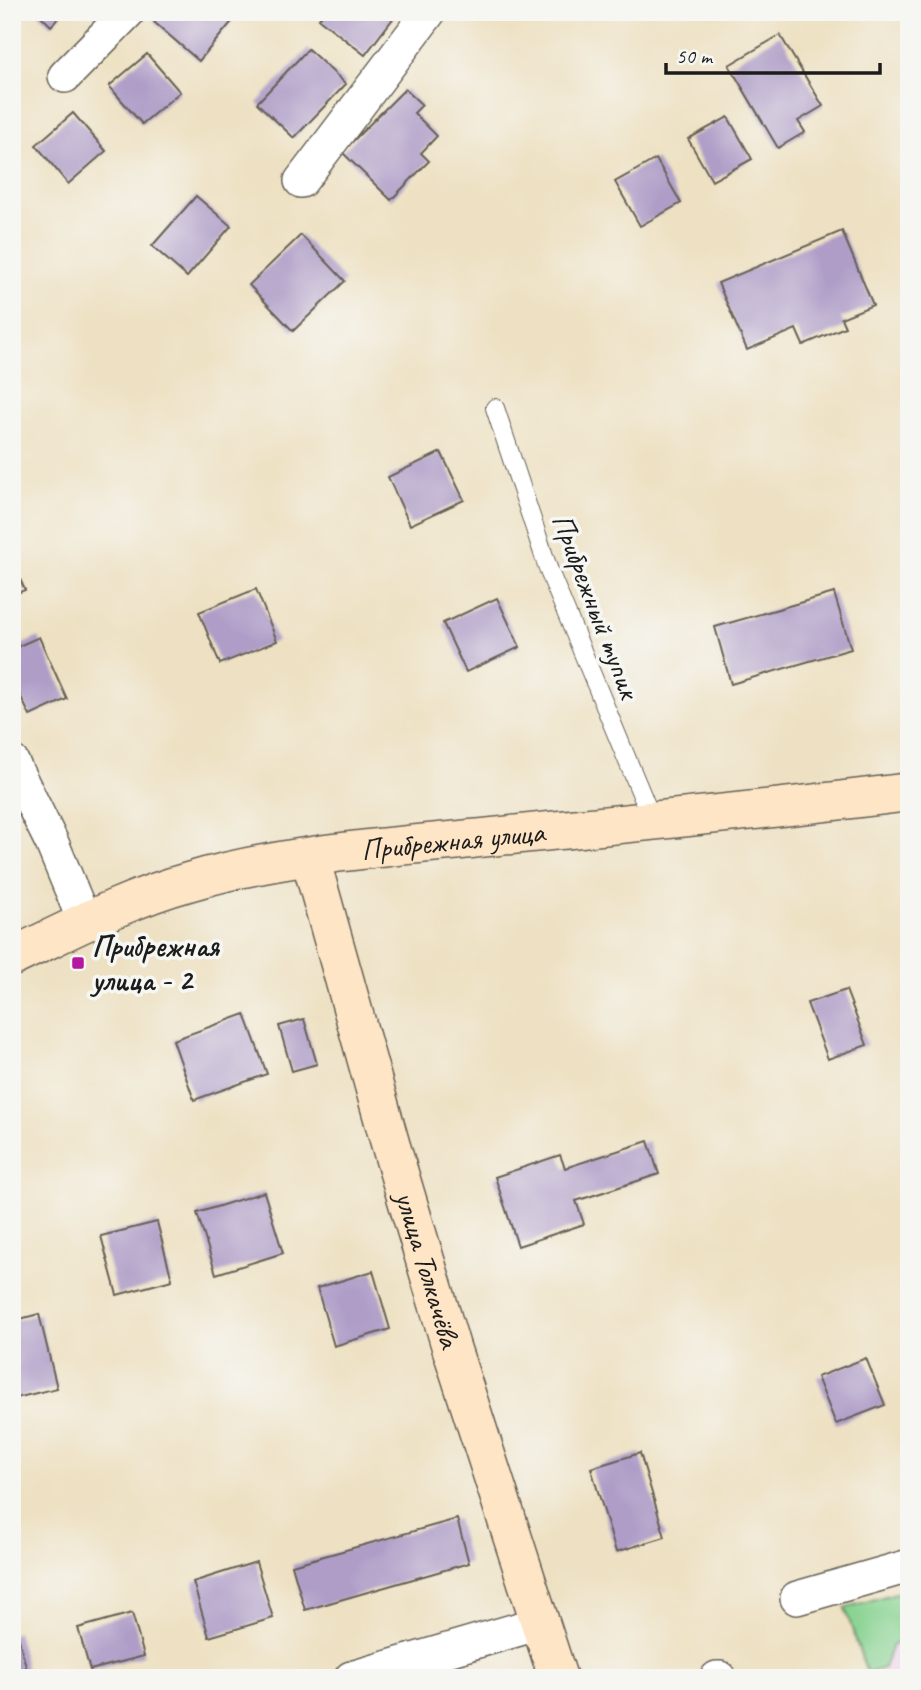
<svg xmlns="http://www.w3.org/2000/svg" width="921" height="1690" font-family="Caveat,sans-serif">
	<rect width="100%" height="100%" fill="#f6f6f2"/>
	<filter id="ink" filterUnits="userSpaceOnUse"><feTurbulence type="fractalNoise" baseFrequency=".0143" numOctaves="2"/><feDisplacementMap in="SourceGraphic" scale="14" xChannelSelector="R" yChannelSelector="G"/><feConvolveMatrix kernelMatrix="1 2 1 2 8 2 1 2 1" color-interpolation-filters="sRGB"/></filter>
	<filter id="wash" filterUnits="userSpaceOnUse"><feTurbulence type="fractalNoise" baseFrequency=".00686" numOctaves="4" result="noise"/><feDisplacementMap in="SourceGraphic" scale="28" xChannelSelector="R" yChannelSelector="G"/><feGaussianBlur stdDeviation="1.57" result="paint"/><feColorMatrix in="noise" values="0 0 0 0 0 0 0 0 0 0 0 0 0 0 0 0 0 1.4 0 .05"/><feComposite in="paint" operator="in"/></filter>
	<g filter="url(#wash)">
		<rect width="100%" height="100%" fill="#eee1c3"/>
		<!-- built -->
		<polygon fill="#edd1e9" points="909,1640 909,1678 881,1678 892,1645"/>
		<!-- green -->
		<polygon fill="#86d290" stroke="#517756" stroke-width="2" points="909,1589 909,1640 892,1645 884,1668 867,1673 845,1608"/>
		<g id="blocks">
			<!-- building -->
			<g fill="#af9dc7">
				<polygon points="37,12 64,12 51,26"/>
				<polygon points="162,12 240,12 199,61 154,22"/>
				<polygon points="324,12 398,12 365,55 319,19"/>
				<polygon points="780,35 823,106 798,121 805,132 778,148 729,65"/>
				<polygon points="308,49 346,84 294,138 257,103"/>
				<polygon points="147,54 180,92 142,124 109,86"/>
				<polygon points="405,89 422,105 414,113 437,136 421,153 429,161 391,200 342,152"/>
				<polygon points="73,113 106,151 68,184 36,145"/>
				<polygon points="728,117 752,159 712,181 688,139"/>
				<polygon points="656,159 681,203 640,226 615,182"/>
				<polygon points="196,196 231,226 187,277 152,246"/>
				<polygon points="842,231 873,305 841,318 845,327 803,345 796,329 747,350 718,283"/>
				<polygon points="301,235 345,281 293,331 249,285"/>
				<polygon points="441,452 464,500 410,525 388,477"/>
				<polygon points="12,562 25,590 12,595"/>
				<polygon points="256,589 277,641 220,664 199,612"/>
				<polygon points="834,593 851,649 731,684 715,627"/>
				<polygon points="497,598 520,647 466,672 443,623"/>
				<polygon points="39,637 67,699 30,716 12,678 12,649"/>
				<polygon points="846,990 867,1045 828,1059 807,1003"/>
				<polygon points="245,1014 267,1074 194,1100 173,1040"/>
				<polygon points="304,1019 317,1064 292,1071 279,1026"/>
				<polygon points="648,1141 659,1174 576,1201 584,1224 518,1246 495,1177 560,1155 565,1168"/>
				<polygon points="264,1192 283,1253 216,1274 197,1213"/>
				<polygon points="157,1222 172,1280 117,1295 101,1236"/>
				<polygon points="373,1271 390,1329 334,1346 317,1288"/>
				<polygon points="39,1314 57,1388 12,1399 12,1321"/>
				<polygon points="866,1358 885,1405 836,1424 817,1377"/>
				<polygon points="640,1453 665,1537 616,1552 591,1468"/>
				<polygon points="457,1519 469,1563 305,1610 292,1565"/>
				<polygon points="256,1562 273,1618 209,1637 193,1582"/>
				<polygon points="132,1613 144,1656 90,1670 78,1628"/>
				<polygon points="17,1632 29,1678 12,1678 12,1634"/>
			</g>
		</g>
	</g>
	<g filter="url(#ink)">
		<use href="#blocks" fill-opacity="0" stroke="#666156" stroke-width="2"/>
		<g fill="none" stroke-linecap="round" stroke-linejoin="round">
			<!-- lane casing -->
			<g stroke="#666156" stroke-width="20">
				<polyline id="lane" points="495,408 549,571 653,822"/>
			</g>
			<!-- street casing -->
			<g stroke="#666156" stroke-width="36">
				<g id="street">
					<polyline points="65,76 128,12"/>
					<polyline points="301,181 429,12"/>
					<polyline points="12,762 52,843 85,923"/>
					<polyline points="797,1598 909,1566"/>
					<polyline points="351,1678 540,1623"/>
					<polyline points="717,1678 720,1678"/>
				</g>
			</g>
			<!-- secondary casing -->
			<g stroke="#666156" stroke-width="41">
				<g id="secondary">
					<path id="s1" d="M310 857 390 1143 451 1347 558 1678"/>
					<path id="s2" d="M12 957C69 930 127 899 188 882 279 855 377 848 471 839 617 824 763 811 909 792"/>
				</g>
			</g>
			<!-- lane -->
			<use href="#lane" stroke="#fff" stroke-width="18"/>
			<!-- street -->
			<use href="#street" stroke="#fff" stroke-width="33"/>
			<!-- secondary -->
			<use href="#secondary" stroke="#fde5c5" stroke-width="38"/>
		</g>
	</g>
	<!-- markers -->
	<rect fill="#b5179e" stroke="#f6f6f2" stroke-width="2.5" x="71" y="956" width="14" height="14" rx="3.5"/>
	<g text-anchor="middle" dominant-baseline="central" stroke-width="7" stroke-linejoin="round" paint-order="stroke">
		<!-- street labels -->
		<g font-size="30" fill="#1c1c1c" stroke="#f6f6f2">
			<text transform="translate(596 606) rotate(69)">Прибрежный тупик</text>
			<text stroke="none"><textPath href="#s2" startOffset="460">Прибрежная улица</textPath></text>
			<text stroke="none"><textPath href="#s1" startOffset="429">улица Толкачёва</textPath></text>
		</g>
		<!-- poi labels -->
		<g font-size="30" font-weight="bold" fill="#1c1c1c" stroke="#f6f6f2" text-anchor="start">
			<text x="92" y="946">Прибрежная<tspan x="92" dy="34">улица - 2</tspan></text>
		</g>
	</g>
	<!-- margin -->
	<rect width="921" height="1690" fill="none" stroke="#f6f6f2" stroke-width="42"/>
	<!-- scale -->
	<path d="M666 63v10h214v-10" fill="none" stroke="#1c1c1c" stroke-width="3.5"/>
	<text x="676" y="63" font-size="21" fill="#1c1c1c" stroke="#f6f6f2" stroke-width="5" paint-order="stroke">50 m</text>
</svg>
